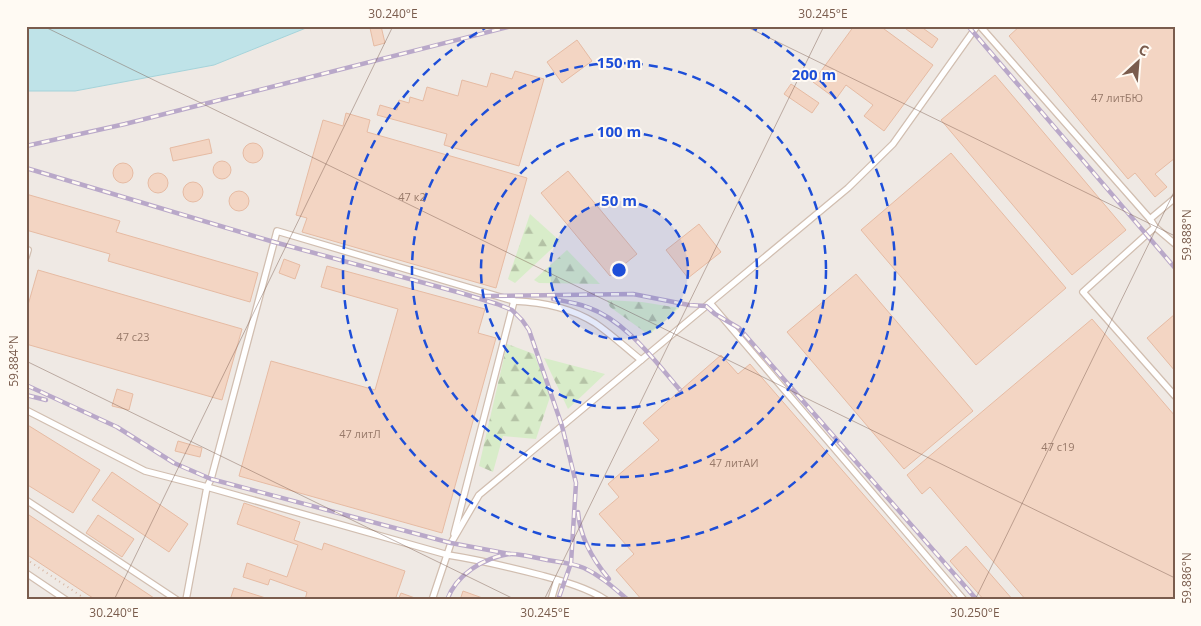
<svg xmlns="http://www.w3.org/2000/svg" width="1201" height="626" font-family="'Open Sans',sans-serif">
	<defs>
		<pattern id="forest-firs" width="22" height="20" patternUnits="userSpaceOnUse" patternTransform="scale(1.25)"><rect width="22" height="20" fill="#d8ecc9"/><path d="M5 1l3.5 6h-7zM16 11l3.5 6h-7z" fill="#b4c2a5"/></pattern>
	</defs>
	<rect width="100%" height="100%" fill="#fdf6ec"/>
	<!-- industrial -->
	<polygon fill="#efe9e4" points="311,26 1175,26 1175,600 26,600 26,91 75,91 214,65"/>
	<!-- forest -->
	<g fill="url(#forest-firs)">
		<polygon points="530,214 560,241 515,283 508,279"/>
		<polygon points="567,250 600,284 539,283 534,280"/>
		<polygon points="607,300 642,302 679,308 649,335 610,307"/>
		<polygon points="507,344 534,354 551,394 536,439 503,436 493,472 479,466"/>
		<polygon points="544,358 605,374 568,409"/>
	</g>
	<!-- water -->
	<polygon fill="#bfe3e8" stroke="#a5d3da" points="26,26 311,26 214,65 75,91 26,91"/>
	<!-- building -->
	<g fill="#f3d5c3" stroke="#e6bba3">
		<polygon points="376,26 381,26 385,43 374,46 370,28"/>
		<polygon points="854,26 880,26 933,65 884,131 864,116 873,105 846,85 836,99 813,82"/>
		<polygon points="902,26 920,26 938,39 932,48"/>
		<polygon points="1020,26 1175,26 1175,158 1155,174 1167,187 1155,197 1135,173 1128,179 1009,36"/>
		<polygon points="577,40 592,61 562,83 547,62"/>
		<polygon points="515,71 544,79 519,166 444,145 447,134 377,115 380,105 397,110 399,100 409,103 410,97 423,101 427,87 458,96 462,80 487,87 491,73 512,79"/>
		<polygon points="995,75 1126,230 1072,275 941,120"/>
		<polygon points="791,84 819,103 812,113 784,94"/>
		<polygon points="346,113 370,120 367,132 527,178 496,288 302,232 307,218 296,215 323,120 343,126"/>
		<polygon points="209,139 212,153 173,161 170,148"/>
		<circle cx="253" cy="153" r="10"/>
		<polygon points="951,153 1066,288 976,365 861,230"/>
		<circle cx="222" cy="170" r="9"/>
		<circle cx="123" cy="173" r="10"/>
		<polygon points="568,171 637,254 610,276 541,193"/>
		<circle cx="158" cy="183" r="10"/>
		<circle cx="193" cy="192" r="10"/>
		<circle cx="239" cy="201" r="10"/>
		<polygon points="26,194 120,221 116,232 258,273 250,302 108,261 110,254 26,230"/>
		<polygon points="699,224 721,252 688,278 666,250"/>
		<polygon points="284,259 300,265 295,279 279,273"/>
		<polygon points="327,266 485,309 478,333 496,338 442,533 239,476 271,361 375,390 398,309 321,287"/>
		<polygon points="38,270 242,329 222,400 26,344 26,312"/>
		<polygon points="856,274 973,411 904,469 787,332"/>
		<polygon points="1175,314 1175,371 1147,338"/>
		<polygon points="1092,319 1175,416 1175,600 1026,600 930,487 922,494 907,475"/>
		<polygon points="721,355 738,374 750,364 955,600 642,600 616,570 634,554 599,514 619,497 608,484 659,440 643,423"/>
		<polygon points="117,389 133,394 129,410 112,406"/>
		<polygon points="26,424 100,470 73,513 26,484"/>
		<polygon points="178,441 202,448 200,457 175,451"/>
		<polygon points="112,472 188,524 169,552 92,500"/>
		<polygon points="244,503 300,522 294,540 322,550 324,543 405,571 395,600 305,600 307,592 270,579 268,585 243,577 247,563 287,577 298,545 237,524"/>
		<polygon points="26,513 157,600 96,600 26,554"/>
		<polygon points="98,515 134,539 122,557 86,533"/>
		<polygon points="966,546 1013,600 984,600 950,561"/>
		<polygon points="234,588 272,600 230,600"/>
		<polygon points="463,591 488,600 460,600"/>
		<polygon points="401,593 415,598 414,600 398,600"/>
	</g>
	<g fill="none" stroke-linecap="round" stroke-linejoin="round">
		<!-- lane casing -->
		<g stroke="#d1beb0" stroke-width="8">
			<g id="lane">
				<polyline points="980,26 1150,219 1155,227 1083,292 1175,396"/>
				<polyline points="1150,219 1175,198"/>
				<polyline points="1155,227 1175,244"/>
				<polyline points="26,257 28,250"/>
				<polyline points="710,303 964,600"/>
				<path d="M26 410 145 471 207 487 448 555C480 560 509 567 540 575 562 581 586 587 606 600"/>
				<polyline points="26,500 177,600"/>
				<polyline points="454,534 514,301"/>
				<polyline points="26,573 66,600"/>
				<path d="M186 600 207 487 211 479 277 231 514 301C542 302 571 308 595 323 611 334 626 348 641 360"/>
				<polyline points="432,600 451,543 479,495 848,188 893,144 977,26"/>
				<polyline points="551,600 557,580"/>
			</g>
		</g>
		<!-- path -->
		<polyline stroke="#d9b8a5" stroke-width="2" stroke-dasharray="1 4" stroke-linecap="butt" points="26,559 87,600"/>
		<!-- lane -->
		<use href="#lane" stroke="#fff" stroke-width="5.5"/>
		<!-- rail casing -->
		<g stroke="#b9a8c9" stroke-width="4.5">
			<g id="rail">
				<polyline points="968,26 1175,268"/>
				<polyline points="26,146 125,124 512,26"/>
				<polyline points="26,168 274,242 461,293 497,304 512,310 522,320 529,330 562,426 576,483 571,563 558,600"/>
				<polyline points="483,296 633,294 689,305 706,306 715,314 739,328 977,600"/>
				<path d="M553 299C564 301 577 303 587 307 625 320 655 361 680 390"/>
				<polyline points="26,385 117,427 174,463 211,479 451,543 510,554"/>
				<polyline points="26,395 46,400"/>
				<path d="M578 512C580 538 593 560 609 579"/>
				<path d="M447 600C456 575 483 558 509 554 520 553 535 558 547 560 559 562 572 563 584 568 601 576 614 588 628 600"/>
			</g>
		</g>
		<!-- rail -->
		<use href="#rail" stroke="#fffaf3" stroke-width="2.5" stroke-dasharray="8" stroke-linecap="butt"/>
	</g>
	<!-- ticks -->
	<path fill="none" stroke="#7a5c4d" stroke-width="1" stroke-opacity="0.45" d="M43 26 1175 578M745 26 1175 236M26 361 516 600M114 600 393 26M544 600 824 26M975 600 1175 190"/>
	<!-- distance rings -->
	<circle cx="619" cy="270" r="69" fill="#1d4ed8" fill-opacity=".12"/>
	<g fill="none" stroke="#1d4ed8" stroke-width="2.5" stroke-dasharray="9 6">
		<circle cx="619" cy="270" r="69"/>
		<circle cx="619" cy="270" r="138"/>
		<circle cx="619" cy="270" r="207"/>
		<path d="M749 26A276 276 0 1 1 489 26"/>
	</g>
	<g text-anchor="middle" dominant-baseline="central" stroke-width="4" stroke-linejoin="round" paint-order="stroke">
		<!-- number labels -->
		<g font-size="11" fill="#987a6a">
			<text x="1117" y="97">47 литБЮ</text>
			<text x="412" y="196">47 к2</text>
			<text x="133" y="336">47 с23</text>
			<text x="360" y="433">47 литЛ</text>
			<text x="1058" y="446">47 с19</text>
			<text x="734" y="462">47 литАИ</text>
		</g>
	</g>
	<circle cx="619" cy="270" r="8" fill="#1d4ed8" stroke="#fffaf3" stroke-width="2.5"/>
	<g font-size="15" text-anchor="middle" font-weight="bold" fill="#1d4ed8" stroke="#fffaf3" stroke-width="4" stroke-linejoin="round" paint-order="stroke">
		<text x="619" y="68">150 m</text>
		<text x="814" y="80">200 m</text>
		<text x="619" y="137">100 m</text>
		<text x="619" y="206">50 m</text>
	</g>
	<!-- border -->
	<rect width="1201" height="626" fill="none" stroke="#fffaf3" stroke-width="55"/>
	<!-- north arrow -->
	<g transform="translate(1138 62) rotate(26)" stroke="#fffaf3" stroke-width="4" paint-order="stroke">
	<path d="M0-4L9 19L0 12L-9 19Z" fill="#7a5c4d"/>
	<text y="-8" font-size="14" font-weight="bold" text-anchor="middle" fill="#7a5c4d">С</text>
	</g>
	<rect x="28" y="28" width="1146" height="570" fill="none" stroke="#7a5c4d" stroke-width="2"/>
	<g font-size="12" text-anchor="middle" fill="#7a5c4d">
		<text x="393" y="18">30.240°E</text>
		<text x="823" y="18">30.245°E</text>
		<text transform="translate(1187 235) rotate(-90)" y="4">59.888°N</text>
		<text transform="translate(14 361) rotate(-90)" y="4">59.884°N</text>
		<text transform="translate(1187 578) rotate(-90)" y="4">59.886°N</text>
		<text x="114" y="617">30.240°E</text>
		<text x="545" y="617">30.245°E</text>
		<text x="975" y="617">30.250°E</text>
	</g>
</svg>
